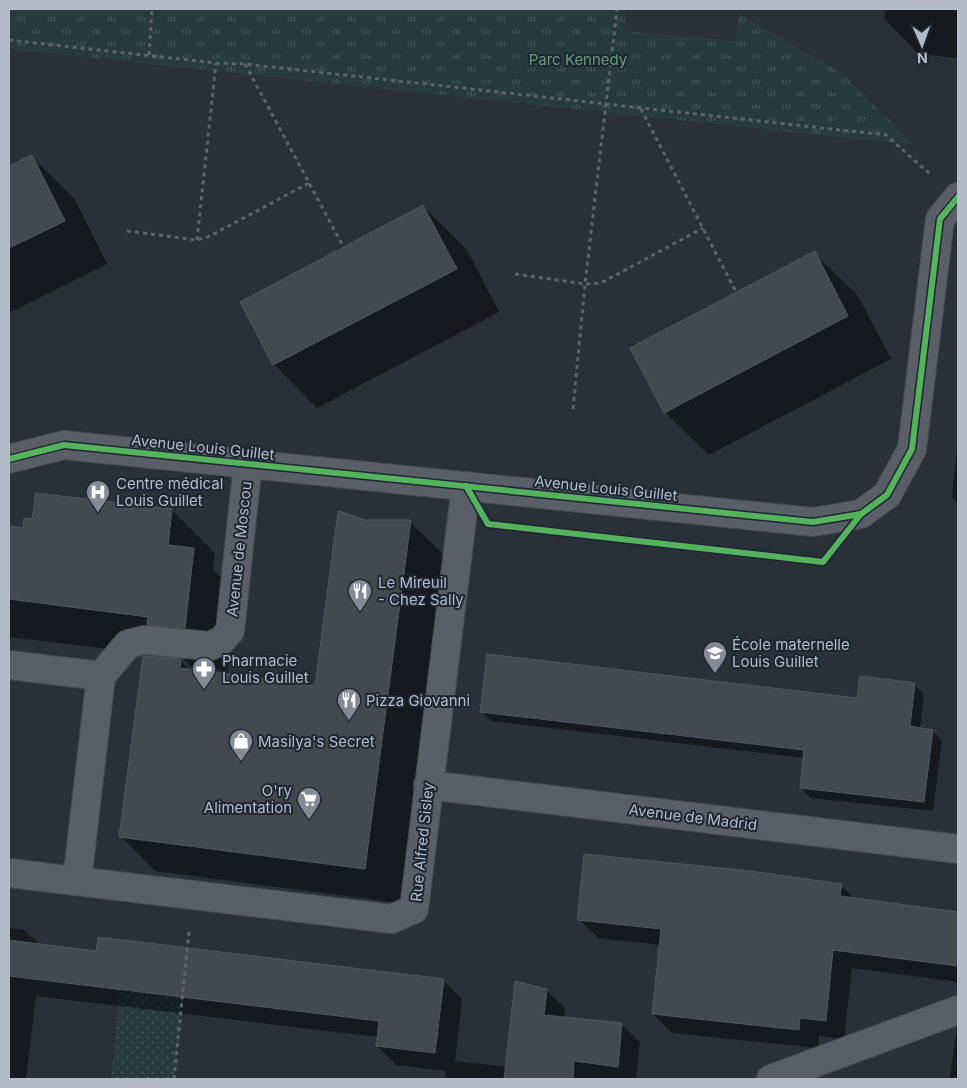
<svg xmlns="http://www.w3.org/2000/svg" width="967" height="1088" font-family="Inter,sans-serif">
	<defs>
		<pattern id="grass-dots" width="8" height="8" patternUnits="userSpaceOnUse" patternTransform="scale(1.25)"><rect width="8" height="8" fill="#273a3e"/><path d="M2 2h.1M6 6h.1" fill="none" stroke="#445559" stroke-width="1.8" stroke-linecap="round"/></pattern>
		<pattern id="park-tufts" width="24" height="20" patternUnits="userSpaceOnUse" patternTransform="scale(1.25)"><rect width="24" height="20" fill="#273a3e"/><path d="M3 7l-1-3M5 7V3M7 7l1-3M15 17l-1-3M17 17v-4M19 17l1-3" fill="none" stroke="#445559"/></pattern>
	</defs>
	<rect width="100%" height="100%" fill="#2a3038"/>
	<!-- grass -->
	<polygon fill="url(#grass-dots)" points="120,990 183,998 174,1079 111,1079"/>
	<!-- park -->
	<polygon fill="url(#park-tufts)" points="9,9 626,9 624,31 735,41 739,14 842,73 914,145 9,49"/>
	<!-- shadow -->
	<g fill="#0007">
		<polygon points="885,9 958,9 958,58 919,54 884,19"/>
		<polygon points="31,156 75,200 107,264 9,313 9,168"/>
		<polygon points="423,206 467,250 499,312 317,408 274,364"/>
		<polygon points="814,253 858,296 891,359 709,455 665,412"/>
		<polygon points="958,439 958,504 952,497"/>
		<polygon points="172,510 215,553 213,569 237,593 228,671 192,668 183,658 9,637 9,528 24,529"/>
		<polygon points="365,521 410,522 445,556 400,903 155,871 121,836 180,660 191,671 317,687"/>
		<polygon points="914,684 924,694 920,729 933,731 942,741 933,811 811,798 801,788 804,758 491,721 481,711 858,700"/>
		<polygon points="841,885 854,899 958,913 958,982 852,968 844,1039 819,1036 818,1048 672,1033 653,1014 661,945 598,938 579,919"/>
		<polygon points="9,928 24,930 40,945 97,953 443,980 462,999 455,1061 507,1067 546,990 565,1008 564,1018 621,1024 640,1042 636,1079 445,1079 446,1071 396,1065 377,1046 378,1037 36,996 26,1079 9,1079"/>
		<polygon points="956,1033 958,1033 958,1079 950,1079"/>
	</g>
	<!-- building -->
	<g fill="#444950" stroke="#52575f">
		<polygon points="32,155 65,221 9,248 9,166"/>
		<polygon points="423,205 457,269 273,365 240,302"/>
		<polygon points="815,251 848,316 664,413 630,348"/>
		<polygon points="36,493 172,509 168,545 194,548 185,628 147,625 148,617 9,599 9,526 23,528 24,518 32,519"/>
		<polygon points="338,511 365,520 411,520 365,869 119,837 143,656 181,659 180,668 315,686"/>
		<polygon points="487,654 857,698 860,676 915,683 910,726 933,730 924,802 800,788 804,750 480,712"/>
		<polygon points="584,854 750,871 842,884 840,896 958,912 958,966 833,950 826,1021 800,1018 799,1030 652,1014 661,929 577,920"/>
		<polygon points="98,937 444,979 435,1053 376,1046 379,1021 9,976 9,940 96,951"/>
		<polygon points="515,981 547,989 544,1015 622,1023 618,1067 574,1061 573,1079 504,1079"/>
	</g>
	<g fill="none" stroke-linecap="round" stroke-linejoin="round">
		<!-- minor casing -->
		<g stroke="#484c53" stroke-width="30">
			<g id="minor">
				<polyline points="9,459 64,445 813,522 861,514 887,495 912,449 940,219 958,197"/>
				<polyline points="9,665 101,676"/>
				<polyline points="428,785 958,849"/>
				<polyline points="9,873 392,919 414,909 466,486"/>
				<polyline points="77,881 101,676 128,644 144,640 210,646 221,641 230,631 248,463"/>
			</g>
		</g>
		<!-- tertiary casing -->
		<g stroke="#484c53" stroke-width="30">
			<polyline id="tertiary" points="771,1079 958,1010"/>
		</g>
		<!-- path -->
		<g stroke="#5d636a" stroke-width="3" stroke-dasharray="4 4" stroke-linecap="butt">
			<polyline points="9,40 216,63 245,64 886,135 931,175"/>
			<polyline points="149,55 152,9"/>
			<polyline points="245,64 343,246"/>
			<polyline points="641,109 736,292"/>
			<polyline points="127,231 197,240 210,236 309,183"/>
			<polyline points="197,240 216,63"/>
			<polyline points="515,274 585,284 601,283 703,228"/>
			<polyline points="573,409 585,284 617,9"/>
			<polyline points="174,1079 189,931"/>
		</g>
		<!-- minor -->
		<use href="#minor" stroke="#5a5e66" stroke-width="28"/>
		<!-- tertiary -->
		<use href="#tertiary" stroke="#5a5e66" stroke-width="28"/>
		<!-- cycleway casing -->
		<g stroke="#1d2633" stroke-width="9">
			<g id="cycleway">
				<polyline points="9,459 64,445 813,522 861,514 887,495 912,449 940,219 958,197"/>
				<polyline points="466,486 488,524 823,562 861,514"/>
			</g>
		</g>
		<!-- cycleway -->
		<use href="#cycleway" stroke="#56b35d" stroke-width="6"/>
	</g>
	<!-- icons -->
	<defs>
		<g id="hospital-pin" transform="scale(1.25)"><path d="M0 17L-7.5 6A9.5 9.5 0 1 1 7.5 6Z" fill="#848b96" stroke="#1d2633"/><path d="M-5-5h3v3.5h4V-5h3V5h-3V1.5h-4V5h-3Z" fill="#fff"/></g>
		<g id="restaurant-pin" transform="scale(1.25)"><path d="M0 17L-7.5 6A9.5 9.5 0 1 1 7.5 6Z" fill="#848b96" stroke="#1d2633"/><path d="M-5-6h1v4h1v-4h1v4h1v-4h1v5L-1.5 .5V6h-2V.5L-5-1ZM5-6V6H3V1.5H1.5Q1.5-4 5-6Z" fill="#fff"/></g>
		<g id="school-pin" transform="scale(1.25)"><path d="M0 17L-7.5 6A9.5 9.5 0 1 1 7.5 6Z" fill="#848b96" stroke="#1d2633"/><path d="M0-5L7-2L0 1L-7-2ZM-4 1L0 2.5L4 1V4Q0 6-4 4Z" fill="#fff"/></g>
		<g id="pharmacy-pin" transform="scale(1.25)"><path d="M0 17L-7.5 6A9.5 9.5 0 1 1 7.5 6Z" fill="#848b96" stroke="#1d2633"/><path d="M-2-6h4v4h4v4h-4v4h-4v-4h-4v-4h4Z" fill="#fff"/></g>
		<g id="shop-pin" transform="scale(1.25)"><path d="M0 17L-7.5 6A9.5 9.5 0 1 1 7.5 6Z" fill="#848b96" stroke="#1d2633"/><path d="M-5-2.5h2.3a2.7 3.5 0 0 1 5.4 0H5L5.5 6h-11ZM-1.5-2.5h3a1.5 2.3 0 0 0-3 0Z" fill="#fff"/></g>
		<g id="supermarket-pin" transform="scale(1.25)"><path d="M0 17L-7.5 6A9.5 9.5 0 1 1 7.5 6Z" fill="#848b96" stroke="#1d2633"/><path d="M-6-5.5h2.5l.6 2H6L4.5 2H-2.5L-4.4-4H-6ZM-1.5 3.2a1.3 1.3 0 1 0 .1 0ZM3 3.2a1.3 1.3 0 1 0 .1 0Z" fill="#fff"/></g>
	</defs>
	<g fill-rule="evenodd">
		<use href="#hospital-pin" x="98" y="492"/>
		<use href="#restaurant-pin" x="360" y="591"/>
		<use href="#school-pin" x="715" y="653"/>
		<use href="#pharmacy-pin" x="204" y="669"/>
		<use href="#restaurant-pin" x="349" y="700"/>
		<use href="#shop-pin" x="241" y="741"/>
		<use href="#supermarket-pin" x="309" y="799"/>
	</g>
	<g text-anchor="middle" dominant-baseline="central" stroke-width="4" stroke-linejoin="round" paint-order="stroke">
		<!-- park labels -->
		<g font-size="15" fill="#6b9a76" stroke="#1d2633">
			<text x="578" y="59">Parc Kennedy</text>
		</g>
		<!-- street labels -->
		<g font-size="15" fill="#b4bcc9" stroke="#1d2633">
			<text transform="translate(203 447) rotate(6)">Avenue Louis Guillet</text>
			<text transform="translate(606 488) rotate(6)">Avenue Louis Guillet</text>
			<text transform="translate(239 549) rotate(-84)">Avenue de Moscou</text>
			<text transform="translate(693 817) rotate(7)">Avenue de Madrid</text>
			<text transform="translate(422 842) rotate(-84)">Rue Alfred Sisley</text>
		</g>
		<!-- poi labels -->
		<g font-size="15" fill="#b4bcc9" stroke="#1d2633" text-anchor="start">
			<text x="116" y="483">Centre médical<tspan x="116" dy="17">Louis Guillet</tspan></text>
			<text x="378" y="582">Le Mireuil<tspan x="378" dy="17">- Chez Sally</tspan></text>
			<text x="732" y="644">École maternelle<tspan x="732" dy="17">Louis Guillet</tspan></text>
			<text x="222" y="660">Pharmacie<tspan x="222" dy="17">Louis Guillet</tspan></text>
			<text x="366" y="700">Pizza Giovanni</text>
			<text x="258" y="741">Masilya's Secret</text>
			<text x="292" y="790" text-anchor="end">O'ry<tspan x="292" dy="17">Alimentation</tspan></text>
		</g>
	</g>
	<!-- border -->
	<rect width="967" height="1088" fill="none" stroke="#b4bcc9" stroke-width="20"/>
	<!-- north arrow -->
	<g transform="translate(922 45) rotate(178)" stroke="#1d2633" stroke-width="4" paint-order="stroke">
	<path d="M0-4L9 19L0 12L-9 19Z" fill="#b4bcc9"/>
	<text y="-8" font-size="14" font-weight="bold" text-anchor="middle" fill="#b4bcc9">N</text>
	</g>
</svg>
